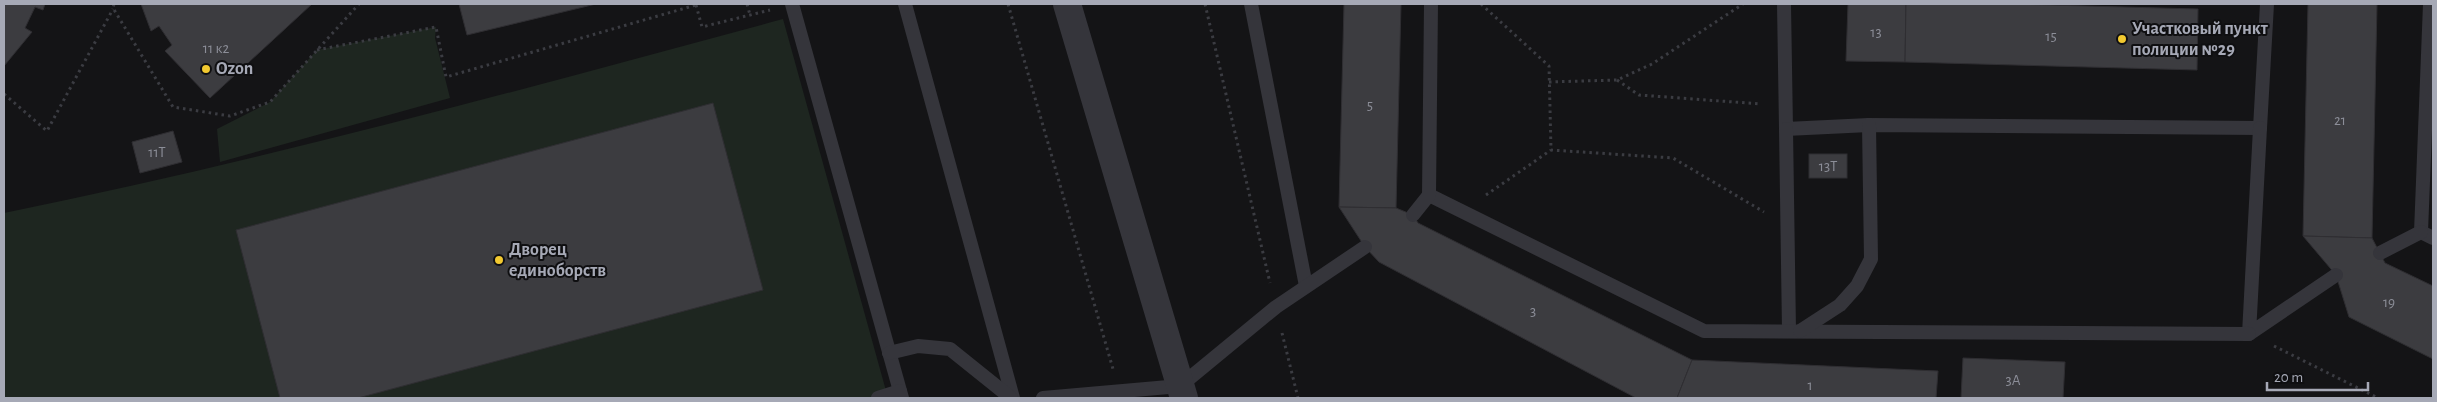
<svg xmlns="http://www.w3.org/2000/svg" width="2437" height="402" font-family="'Alegreya Sans',sans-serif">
	<rect width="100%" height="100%" fill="#141416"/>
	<!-- green -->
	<g fill="#1e2620">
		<path d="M783 19 888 398H4V213C266 160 524 89 783 19Z"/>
		<polygon points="436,27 435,38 450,98 220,162 217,129 270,102 317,50"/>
	</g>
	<!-- building -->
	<g fill="#3c3c40" stroke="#2f2e32">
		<polygon points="4,4 45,4 43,10 35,7 25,28 32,32 4,66"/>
		<polygon points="141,4 312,4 210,98 165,51 172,45 159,26 151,31"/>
		<polygon points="459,4 596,4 467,35"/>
		<polygon points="1344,4 1401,4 1396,208 1339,207"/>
		<polygon points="1848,4 1906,4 1905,62 1846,61"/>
		<polygon points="1906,4 2012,4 2198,9 2197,70 1905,62"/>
		<polygon points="2308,4 2377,4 2372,238 2303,236"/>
		<polygon points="713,103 763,290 358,398 280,398 236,230"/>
		<polygon points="173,131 182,162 140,173 132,142"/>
		<rect x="1809" y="154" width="38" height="24"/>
		<polygon points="1339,207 1396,208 1413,215 1418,223 1692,360 1677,398 1636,398 1379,262 1365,247"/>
		<polygon points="2303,236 2372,238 2385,263 2433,286 2433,359 2349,317 2336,275"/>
		<polygon points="1963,358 2065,362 2063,398 1961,398"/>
		<polygon points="1692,360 1938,371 1936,398 1677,398"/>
	</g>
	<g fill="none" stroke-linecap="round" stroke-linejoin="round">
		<!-- path -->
		<g stroke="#3b3c42" stroke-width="3" stroke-dasharray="2.5 4" stroke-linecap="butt">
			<polyline points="114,4 113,8 173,107 230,116 270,102 359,4"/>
			<polyline points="747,4 750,15"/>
			<polyline points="1008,4 1113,369"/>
			<polyline points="1205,4 1270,283"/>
			<polyline points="1481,4 1549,66 1551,150 1673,158 1764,212"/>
			<polyline points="696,5 702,27 770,10"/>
			<polyline points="317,50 436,27 446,77 696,5"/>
			<polyline points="1617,80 1639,95 1761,104"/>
			<polyline points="1549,82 1617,80 1652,64 1743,4"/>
			<polyline points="4,94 47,131 113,9"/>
			<polyline points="1486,195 1551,150"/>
			<polyline points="1282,333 1298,398"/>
			<polyline points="2274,346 2378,398"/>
		</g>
		<!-- service -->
		<g stroke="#35353b" stroke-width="14">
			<polyline points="792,4 900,391"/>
			<polyline points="905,4 1013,398"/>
			<polyline points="1251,4 1306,286"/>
			<polyline points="1784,4 1786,129 1869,125 2260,128 2267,4"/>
			<polyline points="2260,128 2249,334 2336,275"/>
			<polyline points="1786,129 1789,331"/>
			<polyline points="1429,195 1704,331 2249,334"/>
			<polyline points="1413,215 1429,195 1431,4"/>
			<polyline points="2421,232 2430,4"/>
			<polyline points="2421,232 2433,238"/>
			<polyline points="2380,253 2421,232"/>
			<polyline points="1800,331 1840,305 1857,286 1871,259 1869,125"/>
			<polyline points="889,353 918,346 950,349 1011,398"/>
			<polyline points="878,398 900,391 902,398"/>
			<polyline points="1043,398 1180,386 1276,307 1365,247"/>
		</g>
		<!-- tertiary -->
		<polyline stroke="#35353b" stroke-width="28" points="1067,4 1184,398"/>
	</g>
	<!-- markers -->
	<g fill="#f2c930" stroke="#0f0f11" stroke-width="2">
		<circle cx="2122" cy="39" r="5"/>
		<circle cx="206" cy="69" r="5"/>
		<circle cx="499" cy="260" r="5"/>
	</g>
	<g text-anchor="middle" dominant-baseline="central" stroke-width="4" stroke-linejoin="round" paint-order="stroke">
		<!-- number labels -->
		<g font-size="15" fill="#8c8e98">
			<text x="1876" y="32">13</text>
			<text x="2051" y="36">15</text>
			<text x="216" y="48">11 к2</text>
			<text x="1370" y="105">5</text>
			<text x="2340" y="120">21</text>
			<text x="157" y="152">11Т</text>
			<text x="1828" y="166">13Т</text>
			<text x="2389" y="302">19</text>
			<text x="1533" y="311">3</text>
			<text x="2013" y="380">3А</text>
			<text x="1810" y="385">1</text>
		</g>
		<!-- poi labels -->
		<g font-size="18" font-weight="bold" fill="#a6a9b6" stroke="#0f0f11" text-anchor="start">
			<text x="2132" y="29">Участковый пункт<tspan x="2132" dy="21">полиции №29</tspan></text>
			<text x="216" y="69">Ozon</text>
			<text x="509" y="250">Дворец<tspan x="509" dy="21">единоборств</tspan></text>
		</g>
	</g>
	<!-- border -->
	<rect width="2437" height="402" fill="none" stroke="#a6a9b6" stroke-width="10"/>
	<!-- scale -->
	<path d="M2267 382v8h101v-8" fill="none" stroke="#a6a9b6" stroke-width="2.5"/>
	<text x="2274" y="382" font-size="15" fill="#a6a9b6" stroke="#0f0f11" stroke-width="4" paint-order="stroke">20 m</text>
</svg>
